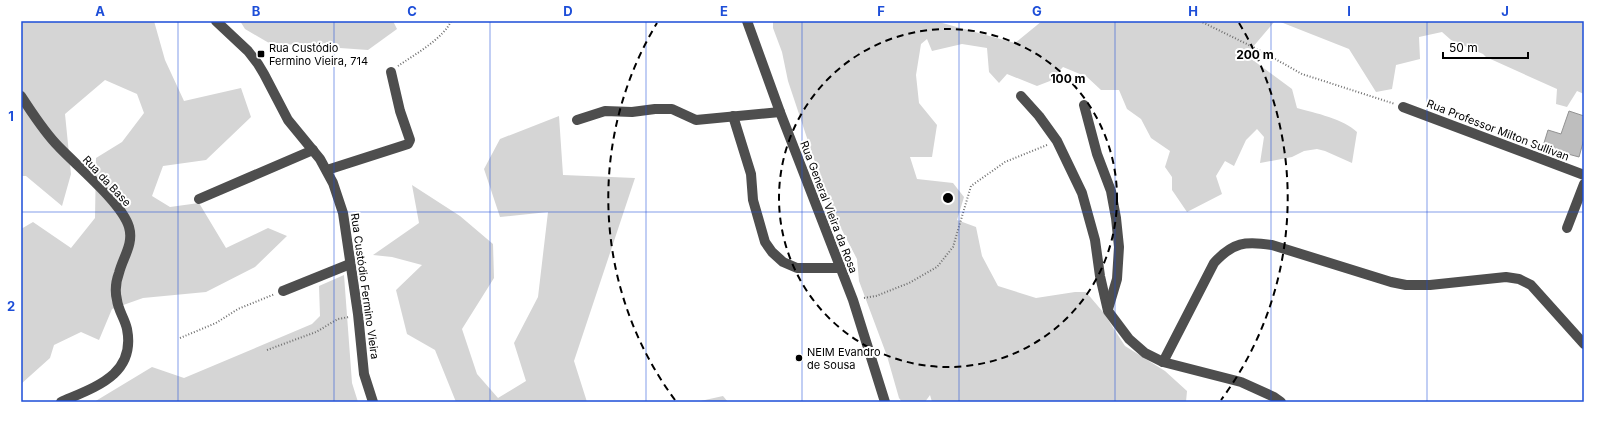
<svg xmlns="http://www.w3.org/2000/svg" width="1605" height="423" font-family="Inter,sans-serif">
	<rect width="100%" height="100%" fill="#fff"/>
	<!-- green -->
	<g fill="#d5d5d5">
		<polygon points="21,21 154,21 165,60 184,101 241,88 251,117 206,160 163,166 152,196 170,207 199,203 226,248 268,228 287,236 255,267 206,292 143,298 112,309 99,340 81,332 54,345 50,358 21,384 21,229 33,222 71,248 95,218 96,158 122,142 144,113 137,94 105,80 65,114 71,174 62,206 26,176 21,176"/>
		<polygon points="240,21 393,21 397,29 368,50 269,43 245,29"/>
		<path d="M773 21H935L1015 43 1042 21H1275L1246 55 1292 89 1297 108C1315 113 1344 119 1357 132L1352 163 1325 151 1317 149 1304 151 1292 157 1260 163 1264 137 1257 129 1246 140 1234 166 1225 161 1216 176 1222 194 1187 212 1172 190V177L1165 167 1170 151 1151 138 1141 119 1127 109 1119 90H1101L1087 77 1063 67 1050 81 1037 86 1007 74 999 83 989 72 987 48 962 44 932 51 927 39 921 44 916 75 919 103 937 125 932 157H910L917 179 953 183 964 197 957 220 976 227 982 256 998 286 1036 298 1075 292H1086L1103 312 1125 346 1165 371 1187 391 1186 402H932L930 395 925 402H902L899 398 887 356 859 281 857 259 830 207 788 81 782 52 773 28Z"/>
		<polygon points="1278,21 1584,21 1584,94 1577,91 1567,107 1556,104 1557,89 1486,57 1483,54 1451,40 1442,32 1419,37 1420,59 1396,65 1392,89 1376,92 1349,49"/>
		<polygon points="559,116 563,175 635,178 574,361 587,402 456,402 435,350 407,334 396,290 422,265 392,257 373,255 419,223 412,185 460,216 493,244 494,278 462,329 477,374 498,398 526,381 514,343 538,297 548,212 500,217 484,169 500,139"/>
		<polygon points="344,275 352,383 358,402 94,402 152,367 184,378 312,324 320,316 319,286"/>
		<polygon points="723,396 728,402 696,402"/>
	</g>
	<!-- building -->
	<polygon fill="#bebebe" stroke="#929292" points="1569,111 1584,116 1584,139 1579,157 1553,150 1554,146 1544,143 1548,130 1561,134"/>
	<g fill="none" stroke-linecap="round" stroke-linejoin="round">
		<!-- path -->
		<g stroke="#707070" stroke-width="2" stroke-dasharray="1 2" stroke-linecap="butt">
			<polyline points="1200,21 1261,51 1302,74 1395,104"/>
			<path d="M398 66C414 55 444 38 451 21"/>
			<polyline points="864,298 876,296 909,283 937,267 953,247 971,186 1005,162 1047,145"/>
			<polyline points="180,338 216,323 238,309 275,294"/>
			<polyline points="267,350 316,332 338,319 349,317"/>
		</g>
		<!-- minor -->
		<g stroke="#4e4e4e" stroke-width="10">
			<polyline points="216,21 248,51 258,64 264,74 288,120 320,159 333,183 343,213 358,314 364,374 373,402"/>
			<polyline points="747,21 780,112 853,300 885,402"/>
			<path d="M21 96C33 114 44 132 59 147 77 166 122 203 129 227 134 244 123 257 119 273 116 281 115 292 117 300 118 310 125 319 127 329 136 375 95 387 61 402"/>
			<polyline points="1021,96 1039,116 1057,141 1082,193 1095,240 1100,276 1108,311 1129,339 1145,353 1163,362 1241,382 1274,397 1281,402"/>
			<polyline points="1084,105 1097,154 1111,191 1116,218 1119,247 1117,279 1108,309"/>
			<polyline points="1403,107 1584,175"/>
			<polyline points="733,116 751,174 753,200 765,242 772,252 783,262 797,268 840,268"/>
			<polyline points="577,120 605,111 632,112 655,109 672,109 696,120 780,112"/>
			<polyline points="327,170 408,144 410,140 400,111 391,72"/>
			<polyline points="199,199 313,150"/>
			<polyline points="1567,228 1584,184"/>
			<polyline points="283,291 350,264"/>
			<path d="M1163 362 1214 263C1233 242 1245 241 1272 245L1391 282 1406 285H1430L1506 277 1519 279 1531 285 1584 344"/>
		</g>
	</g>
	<!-- grid -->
	<path fill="none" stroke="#1d4ed8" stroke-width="1" stroke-opacity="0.55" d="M178 21V402M334 21V402M490 21V402M646 21V402M802 21V402M959 21V402M1115 21V402M1271 21V402M1427 21V402M21 212H1584"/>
	<!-- distance rings -->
	<g fill="none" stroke="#000" stroke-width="2" stroke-dasharray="7 5">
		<circle cx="948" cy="198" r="169"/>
		<path d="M675 400A339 339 0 0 1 657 23M1239 23A339 339 0 0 1 1221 400"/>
	</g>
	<!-- markers -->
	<g fill="#000" stroke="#fff" stroke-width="1.5">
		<rect x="257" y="50" width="8" height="8" rx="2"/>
		<circle cx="799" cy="358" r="4"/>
	</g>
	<g text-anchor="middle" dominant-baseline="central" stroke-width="4" stroke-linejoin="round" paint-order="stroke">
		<!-- poi labels -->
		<g font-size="11" fill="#000" stroke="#fff" text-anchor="start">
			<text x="269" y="48">Rua Custódio<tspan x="269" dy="13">Fermino Vieira, 714</tspan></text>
			<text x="807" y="352">NEIM Evandro<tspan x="807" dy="13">de Sousa</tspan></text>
		</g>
		<!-- street labels -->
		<g font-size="11" fill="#000" stroke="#fff">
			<text transform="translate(1498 130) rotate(21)">Rua Professor Milton Sullivan</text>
			<text transform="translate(107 181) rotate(47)">Rua da Base</text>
			<text transform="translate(829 207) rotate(69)">Rua General Vieira da Rosa</text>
			<text transform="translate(365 286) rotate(82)">Rua Custódio Fermino Vieira</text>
		</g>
	</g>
	<circle cx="948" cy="198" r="6" fill="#000" stroke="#fff" stroke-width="2"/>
	<g font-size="12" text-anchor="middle" font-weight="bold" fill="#000" stroke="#fff" stroke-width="4" stroke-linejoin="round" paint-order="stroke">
		<text x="1255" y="59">200 m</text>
		<text x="1068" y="83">100 m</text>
	</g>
	<!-- border -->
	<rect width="1605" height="423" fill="none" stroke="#ffffff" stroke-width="44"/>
	<!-- scale -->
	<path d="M1443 52v6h85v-6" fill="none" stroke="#000000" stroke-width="2"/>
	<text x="1449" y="52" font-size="12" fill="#000000" stroke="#ffffff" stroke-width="3" paint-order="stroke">50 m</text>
	<rect x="22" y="22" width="1561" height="379" fill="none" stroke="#1d4ed8" stroke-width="1.5"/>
	<g font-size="13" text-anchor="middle" font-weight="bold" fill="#1d4ed8">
		<text x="100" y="16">A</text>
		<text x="256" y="16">B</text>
		<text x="412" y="16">C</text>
		<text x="568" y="16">D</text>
		<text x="724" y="16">E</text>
		<text x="881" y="16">F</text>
		<text x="1037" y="16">G</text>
		<text x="1193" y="16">H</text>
		<text x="1349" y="16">I</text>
		<text x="1505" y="16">J</text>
		<text x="11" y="121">1</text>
		<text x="11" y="311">2</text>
	</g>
</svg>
